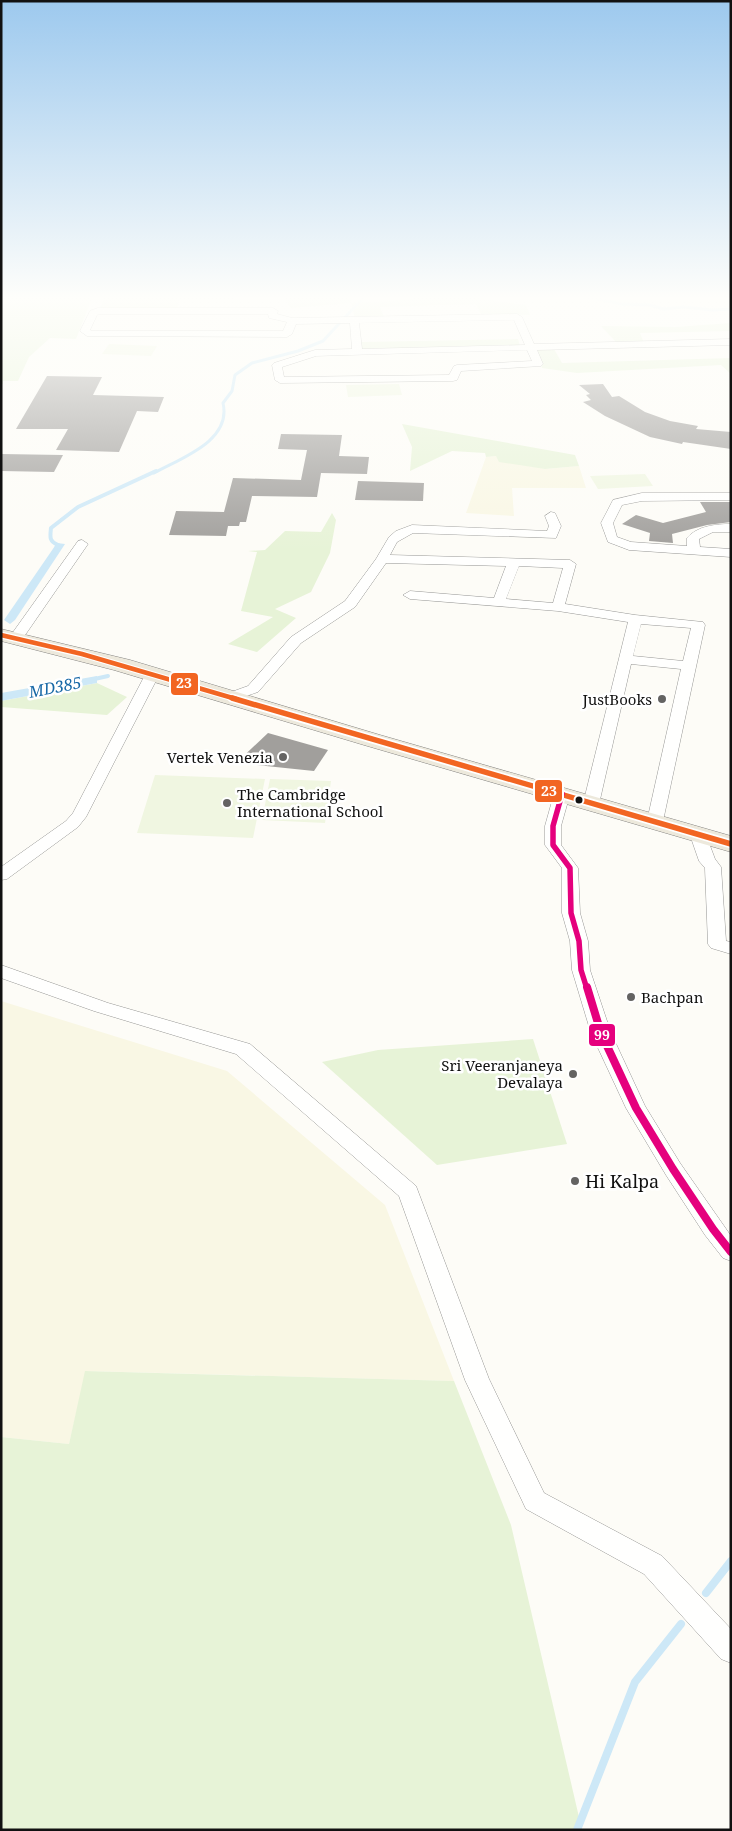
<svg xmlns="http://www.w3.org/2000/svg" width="732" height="1831" font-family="'Noto Serif',serif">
	<rect width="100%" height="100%" fill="#fdfcf7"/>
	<!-- farmland -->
	<g fill="#f9f7e4">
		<polygon points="496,456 545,469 579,466 586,488 512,488 514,516 466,513 486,457"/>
		<polygon points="1,1001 227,1071 385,1205 454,1381 86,1371 69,1444 1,1437"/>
	</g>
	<!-- green -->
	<g fill="#e7f3d7">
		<polygon points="1,295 235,295 234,299 180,299 177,309 100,309 104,298 92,298 76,339 50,338 29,357 18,381 3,381 3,384 1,384"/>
		<path d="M282 295 377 296 350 298 352 303 409 300C430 288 499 302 526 305L530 315 481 314 476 304 380 307 384 317 355 318 351 303 291 308Z"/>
		<polygon points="731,323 731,331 640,333 644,343 617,343 601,326 676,327"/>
		<polygon points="518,339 520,346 362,349 361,342"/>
		<polygon points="534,349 554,349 562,363 731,358 731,374 721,365 577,373 542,368"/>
		<polygon points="402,424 575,455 579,466 545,469 499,462 496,456 486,457 485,453 452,451 410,471 412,447"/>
		<polygon points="332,513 336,520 330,553 311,592 275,609 296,618 257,652 228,644 273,617 241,611 257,552 248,551 265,550 285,531 321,532"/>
		<polygon points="97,683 127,697 107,715 1,707 1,701"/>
		<polygon points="533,1039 567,1144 437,1165 322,1062 378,1050"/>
		<polygon points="85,1371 454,1381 511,1525 582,1830 1,1830 1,1437 69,1444"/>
	</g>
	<!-- pitch -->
	<g fill="#f0f6e1">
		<polygon points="109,344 157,346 151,356 102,354"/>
		<polygon points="399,384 402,395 348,397 346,385"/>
		<polygon points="645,474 653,486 598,489 590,476"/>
		<polygon points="155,775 265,779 253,838 137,833"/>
		<polygon points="270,779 331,781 325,823 262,820"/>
	</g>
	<!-- water -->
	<g fill="#cde8f7">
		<polygon points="57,543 65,544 15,620 10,624 4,620"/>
		<polygon points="97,676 97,683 1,701 1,693"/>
	</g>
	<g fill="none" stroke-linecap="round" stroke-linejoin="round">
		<!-- stream-far2 -->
		<g stroke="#cde8f7" stroke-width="3">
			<polyline points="566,295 588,297 622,304 649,305 664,309 683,307 713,310 731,309"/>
			<path d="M154 473C181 458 232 441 223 403L232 391 235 375 252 363 298 351 323 341 361 300 362 295"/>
		</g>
		<!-- stream-far1 -->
		<g stroke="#cde8f7" stroke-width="4">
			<path d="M56 548 58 545C49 541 50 537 51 528L78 507 156 471"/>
			<polyline points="90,680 108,676"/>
		</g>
		<!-- stream -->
		<g stroke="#cde8f7" stroke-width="8">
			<polyline points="706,1593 731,1561"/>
			<polyline points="577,1830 635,1682 681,1624"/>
		</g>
	</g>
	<!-- building -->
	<g fill="#a19f9c">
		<polygon points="47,376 102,377 93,395 164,397 158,412 137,411 119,452 56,450 68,429 16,429"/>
		<polygon points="603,384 612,397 619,396 645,412 670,421 698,426 696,429 731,432 731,449 683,442 682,444 650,437 605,416 583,402 591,400 586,395 590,394 579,385"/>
		<polygon points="281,434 342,435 339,456 369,457 367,474 321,473 317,497 252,496 246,522 240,522 239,526 228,526 226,536 169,535 176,511 224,512 233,478 301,480 307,450 278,449"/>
		<polygon points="1,454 63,455 54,472 1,471"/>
		<polygon points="358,481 424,483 423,501 355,500"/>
		<polygon points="700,502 731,502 731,522 707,525 672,534 673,543 649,541 650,533 622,524 636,515 663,523 706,512"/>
		<polygon points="268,733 328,750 314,771 236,763"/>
	</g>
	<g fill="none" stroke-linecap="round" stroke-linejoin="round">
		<!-- minor casing -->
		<g stroke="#979795" stroke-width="1">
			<g id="minor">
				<path d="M98 308H273L278 311 277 314 292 318 517 314 522 317 534 344 731 339V345L537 350 543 364 541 366 461 371 457 380 453 381 280 383 275 380 272 365 274 363 315 350 352 349 350 323 296 324 292 334 287 337 87 336 80 331 90 311ZM99 314H268L269 318 287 322 283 331H92L90 330 97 315ZM514 320 525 345 362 349 359 323ZM527 350 532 361 457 365 454 366 449 375 284 377 282 367 316 356Z"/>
				<path d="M642 493H731V500L642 501 622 505 613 523 617 537 631 542 687 546V538C697 526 716 524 731 524V532H713L699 539 700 547 731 549V557L629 550 608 542 601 523 613 500Z"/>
				<path d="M551 512 555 513 561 526 556 538 413 533 397 542 390 555 570 560 576 564 565 604 635 615 703 622 705 625 663 821 661 824H649L647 821 681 669 631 664 599 804 597 807H585L583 804 628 622 558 611 410 599 403 595 410 591 494 598 506 566 386 563 355 607 301 643 258 692 228 702 223 701 221 698 223 695 248 686 291 637 345 601 376 559 389 537 396 531 412 525 547 531 549 526 545 516ZM519 566 563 568 553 603 506 599ZM641 624 691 628 683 661 633 656Z"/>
				<polygon points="82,540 88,544 21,641 11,641 9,638 11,635 78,541"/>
				<polygon points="152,671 157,672 159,675 86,817 78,827 7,879 1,880 1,867 66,821 73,813 145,675 147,672"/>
				<polygon points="562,789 568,791 570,794 561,826 561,845 578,868 580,913 588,941 590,970 611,1033 645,1106 680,1163 731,1236 731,1261 723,1258 705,1235 666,1175 626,1108 591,1033 572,970 570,941 562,913 562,868 545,845 545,826 554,794 556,791"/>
				<polygon points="698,830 704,832 706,835 715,859 721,867 726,941 731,942 731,954 711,948 708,944 705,868 699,861 690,835 692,832"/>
				<polygon points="1,965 108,1003 250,1044 416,1186 489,1379 544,1493 662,1556 731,1629 731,1663 721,1659 644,1574 526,1509 465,1380 399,1196 236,1054 94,1011 1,978"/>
			</g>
		</g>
		<!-- primary casing -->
		<g stroke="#858482" stroke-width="1">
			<polygon id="primary" points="1,629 130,660 380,735 731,836 731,852 364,745 114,670 1,641"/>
		</g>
		<!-- minor -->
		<use href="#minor" fill="#fffffe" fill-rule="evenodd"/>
		<!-- primary -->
		<use href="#primary" fill="#ede9dc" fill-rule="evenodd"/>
		<!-- bus-1-far1 casing -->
		<g stroke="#fff" stroke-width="7">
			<polyline id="bus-1-far1" points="1,635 82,654 236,699"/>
		</g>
		<!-- bus-1 casing -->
		<g stroke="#fff" stroke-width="9">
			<polyline id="bus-1" points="232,698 731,844"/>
		</g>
		<!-- bus-2-far1 casing -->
		<g stroke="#fff" stroke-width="9">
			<polyline id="bus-2-far1" points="562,794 553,826 553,845 570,868 571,913 579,941 581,970 587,989"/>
		</g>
		<!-- bus-2 casing -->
		<g stroke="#fff" stroke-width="11">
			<polyline id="bus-2" points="587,987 601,1033 636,1108 673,1169 713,1229 731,1252"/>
		</g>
		<!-- bus-1-far1 -->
		<use href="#bus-1-far1" stroke="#f26522" stroke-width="4.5"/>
		<!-- bus-1 -->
		<use href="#bus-1" stroke="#f26522" stroke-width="5.5"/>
		<!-- bus-2-far1 -->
		<use href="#bus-2-far1" stroke="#e5007d" stroke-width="5.5"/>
		<!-- bus-2 -->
		<use href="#bus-2" stroke="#e5007d" stroke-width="8"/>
	</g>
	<!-- sky -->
	<linearGradient id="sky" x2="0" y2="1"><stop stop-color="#9dc9ee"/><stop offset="0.54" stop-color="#fefefb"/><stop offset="1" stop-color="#fefefb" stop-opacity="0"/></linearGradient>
	<rect width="732" height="551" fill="url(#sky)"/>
	<!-- markers -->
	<g fill="#646362" stroke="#fff" stroke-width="2">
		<circle cx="662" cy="699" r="5"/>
		<circle cx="283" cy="757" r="5"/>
		<circle cx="227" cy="803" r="5"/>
		<circle cx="631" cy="997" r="5"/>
		<circle cx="573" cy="1074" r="5"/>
		<circle cx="575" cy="1181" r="5"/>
	</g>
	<circle fill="#111" stroke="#fff" stroke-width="2" cx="579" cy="800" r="4.5"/>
	<g text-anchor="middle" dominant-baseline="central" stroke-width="5" stroke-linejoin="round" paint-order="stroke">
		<!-- poi labels -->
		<g font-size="15" fill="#111" stroke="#fff" text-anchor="end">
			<text x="652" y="699">JustBooks</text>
			<text x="273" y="757">Vertek Venezia</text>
			<text x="237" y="794" text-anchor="start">The Cambridge<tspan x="237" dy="17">International School</tspan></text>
			<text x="641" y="997" text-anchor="start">Bachpan</text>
			<text x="563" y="1065">Sri Veeranjaneya<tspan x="563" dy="17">Devalaya</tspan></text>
		</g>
		<!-- water labels -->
		<g font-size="16" font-style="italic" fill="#1768a6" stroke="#fff">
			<text transform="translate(55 687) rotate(-11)">MD385</text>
		</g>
		<!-- near-poi labels -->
		<g font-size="18" fill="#111" stroke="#fff" text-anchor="start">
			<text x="585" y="1181">Hi Kalpa</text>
		</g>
	</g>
	<g stroke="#fff" stroke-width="2">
		<rect x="170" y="672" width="29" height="24" rx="5" fill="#f26522"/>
		<rect x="534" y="779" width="29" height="24" rx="5" fill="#f26522"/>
		<rect x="588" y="1023" width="28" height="24" rx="5" fill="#e5007d"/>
	</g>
	<g font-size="14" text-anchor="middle" font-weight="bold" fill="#fff">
		<text x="184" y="688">23</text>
		<text x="549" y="796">23</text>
		<text x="602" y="1040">99</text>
	</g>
	<!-- border -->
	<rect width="732" height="1831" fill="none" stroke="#111111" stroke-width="5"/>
</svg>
